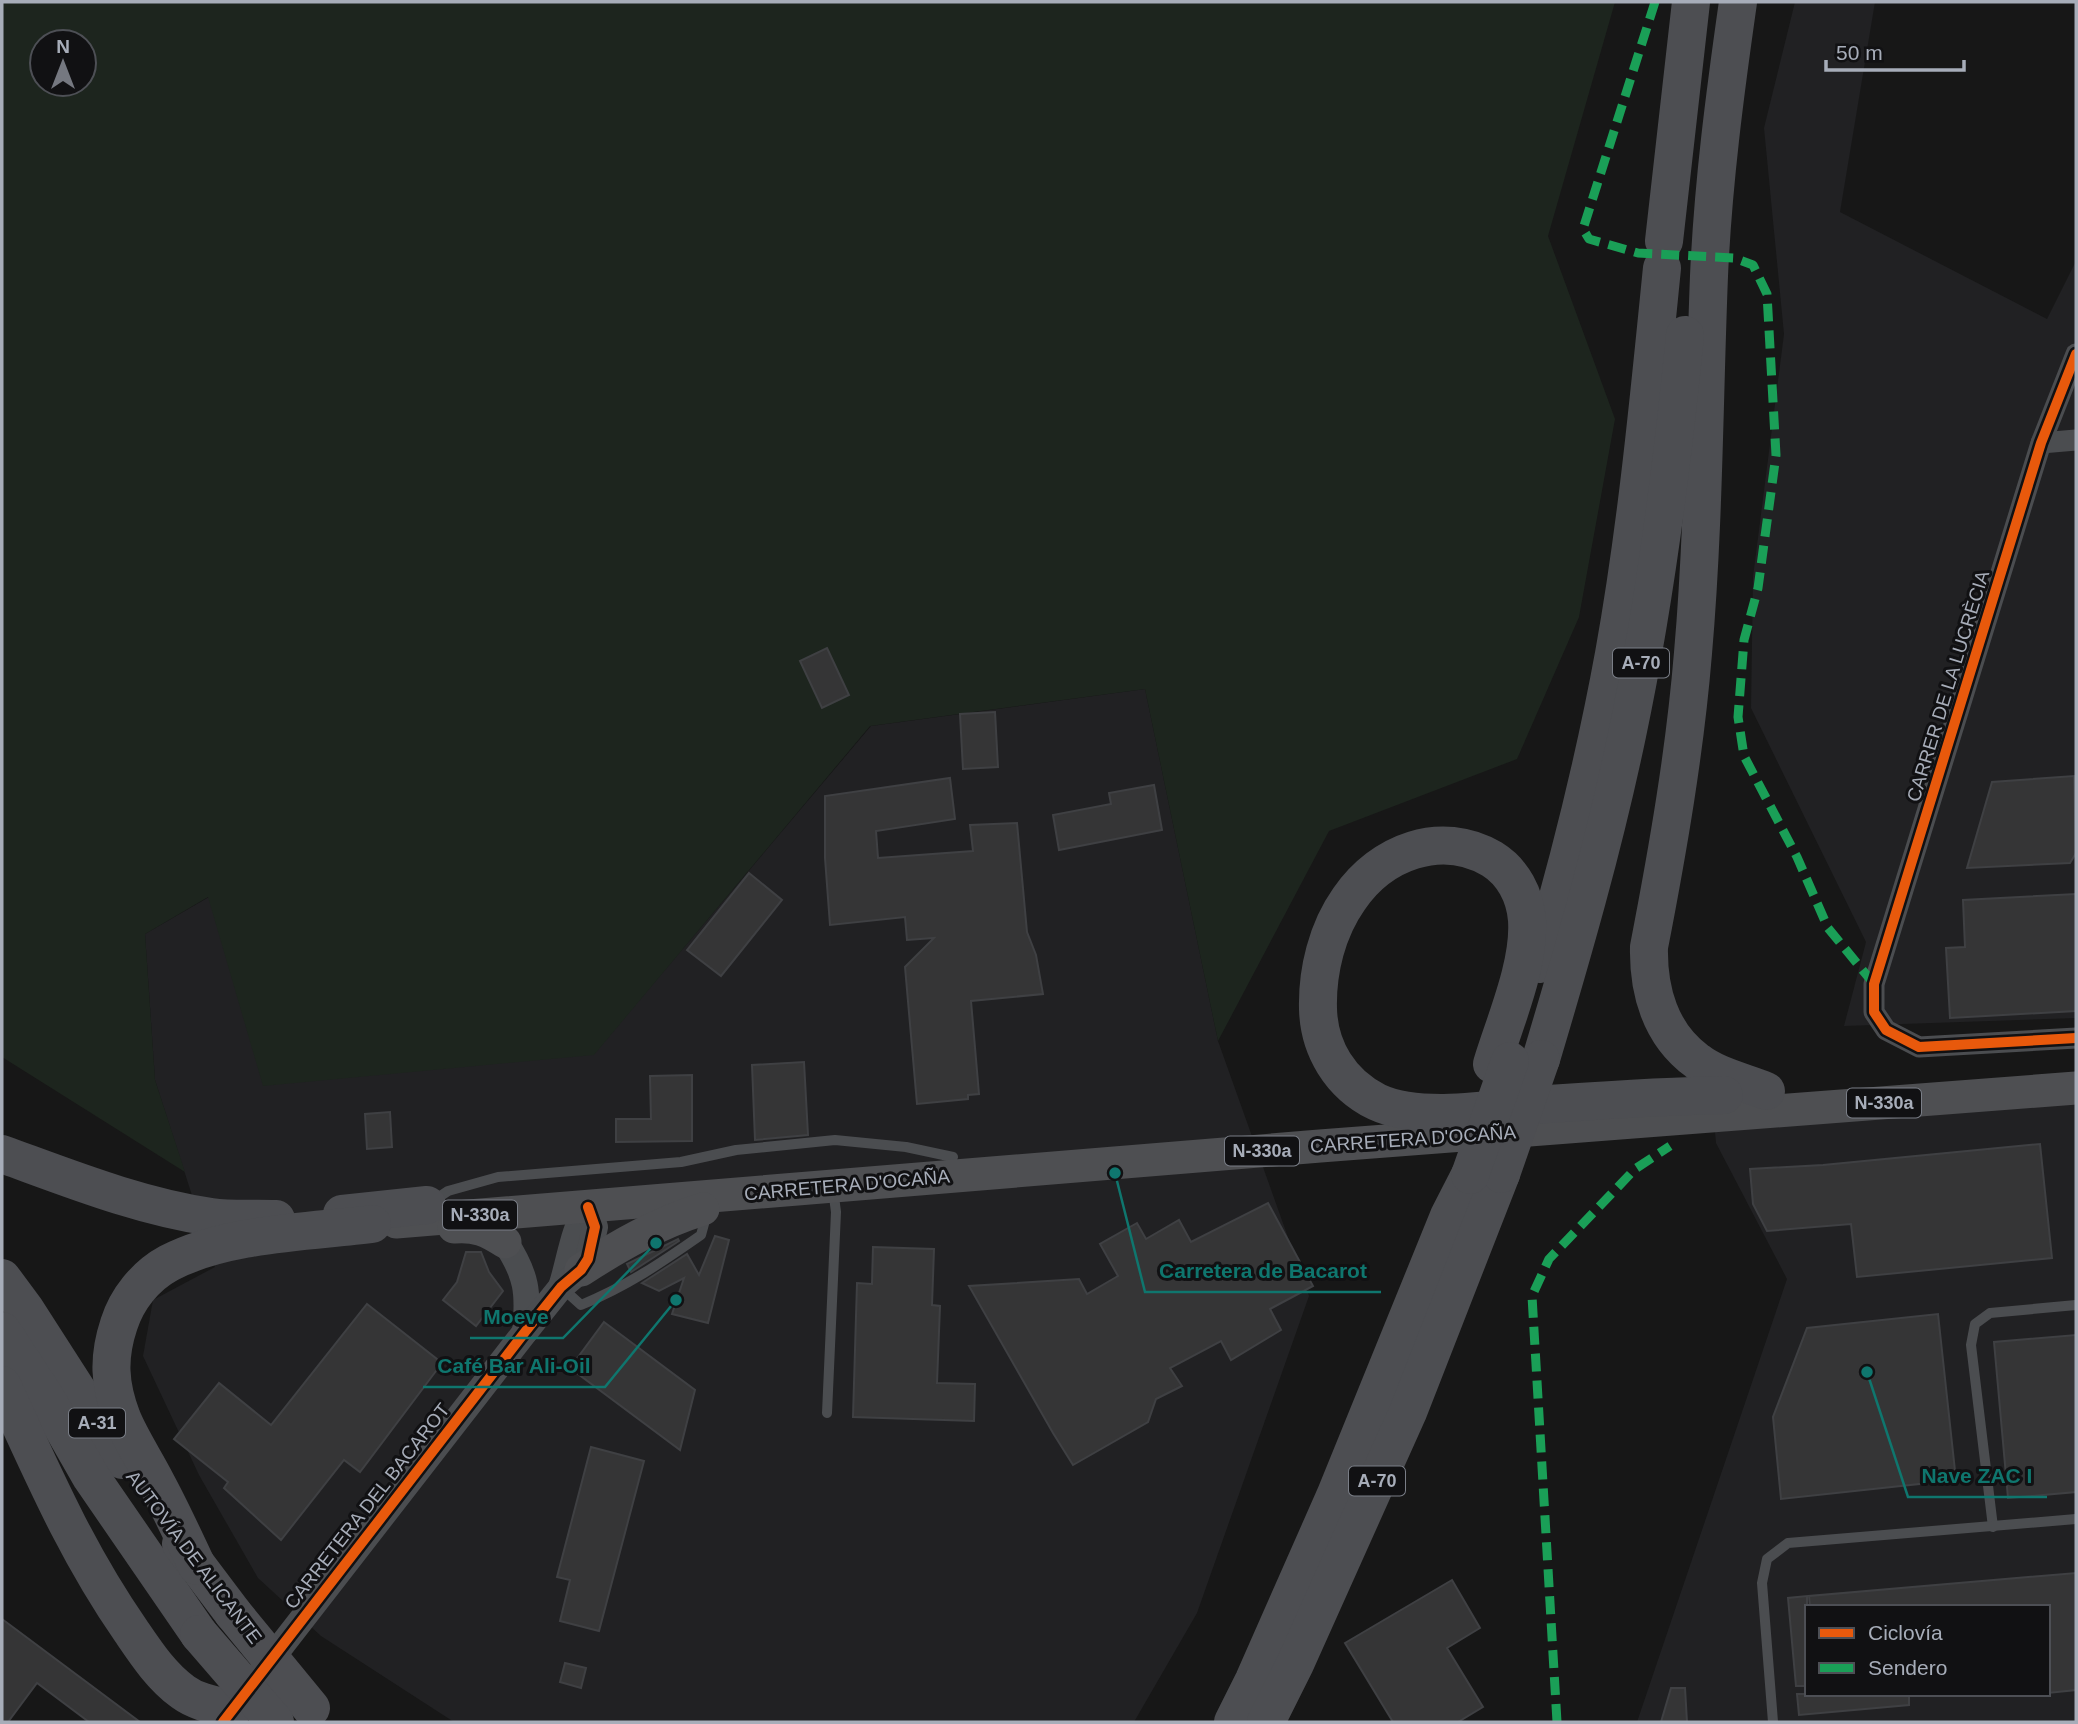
<svg xmlns="http://www.w3.org/2000/svg" width="2078" height="1724" font-family="Helvetica,sans-serif">
	<rect width="100%" height="100%" fill="#171717"/>
	<!-- built -->
	<g fill="#212123" fill-rule="evenodd">
		<polygon points="1795,2 1875,2 1840,212 2047,319 2076,261 2076,1018 1844,1026 1866,942 1751,708 1753,577 1784,334 1764,128"/>
		<polygon points="1145,689 1218,1041 1309,1296 1197,1613 1134,1722 454,1722 321,1636 258,1578 199,1475 143,1356 153,1300 215,1267 155,1080 145,934 209,897 593,1055 871,726"/>
		<path d="M2076 1098V1722H1637L1787 1279 1716 1143 1715 1132ZM1807 1607H2048V1694H1807Z"/>
	</g>
	<!-- green -->
	<path fill="#1d251e" fill-rule="evenodd" d="M2 2H1615L1548 236 1615 419 1579 617 1517 759 1329 831 1218 1041 1145 689 870 726 594 1055 263 1086 208 897 145 934 155 1080 185 1172 2 1057ZM42 42H84V84H42Z"/>
	<!-- building -->
	<g fill="#353536" stroke="#3f4043" stroke-width="2">
		<polygon points="827,648 849,695 822,708 800,661"/>
		<polygon points="995,712 998,767 963,769 960,714"/>
		<polygon points="2074,776 2076,853 2070,863 1967,868 1992,782"/>
		<polygon points="950,778 955,819 876,831 878,858 973,851 970,825 1017,823 1027,932 1036,955 1043,994 971,1001 979,1094 968,1095 968,1099 917,1104 905,967 934,938 907,940 905,917 830,925 825,858 825,796"/>
		<polygon points="1154,785 1162,830 1059,850 1053,815 1111,804 1109,793"/>
		<polygon points="749,873 782,900 721,976 687,950"/>
		<polygon points="2076,894 2076,1011 1950,1018 1946,948 1965,947 1963,900"/>
		<polygon points="804,1062 808,1135 755,1140 752,1065"/>
		<polygon points="692,1075 692,1141 616,1142 616,1119 651,1119 650,1076"/>
		<polygon points="390,1112 392,1147 367,1149 365,1114"/>
		<polygon points="2040,1144 2052,1258 1857,1277 1851,1224 1767,1231 1753,1204 1750,1169 1823,1165"/>
		<polygon points="1268,1203 1313,1286 1270,1309 1281,1330 1231,1360 1221,1341 1170,1368 1182,1386 1156,1399 1148,1422 1073,1465 1053,1433 969,1286 1079,1279 1087,1294 1118,1276 1100,1244 1137,1223 1146,1239 1179,1220 1191,1242"/>
		<polygon points="715,1236 729,1240 708,1323 672,1314 684,1278 659,1291 642,1283 687,1254 699,1275"/>
		<polygon points="678,1239 679,1241 631,1272 627,1264"/>
		<polygon points="873,1247 934,1249 932,1305 940,1306 937,1383 975,1384 974,1421 853,1417 857,1283 872,1284"/>
		<polygon points="466,1252 481,1252 489,1272 503,1291 476,1326 443,1300 457,1282"/>
		<polygon points="367,1304 442,1363 360,1472 344,1460 281,1540 224,1488 228,1482 174,1439 219,1383 271,1425"/>
		<polygon points="1938,1314 1956,1480 1781,1499 1773,1417 1807,1328"/>
		<polygon points="604,1322 695,1390 680,1450 570,1368"/>
		<polygon points="2076,1335 2076,1492 2008,1498 1994,1342"/>
		<polygon points="591,1447 644,1461 599,1631 560,1621 570,1580 557,1577"/>
		<polygon points="2076,1573 2076,1690 2048,1693 2048,1607 1810,1607 1809,1596"/>
		<polygon points="1452,1580 1480,1628 1447,1648 1483,1707 1458,1722 1393,1722 1345,1643"/>
		<polygon points="1807,1596 1807,1686 1796,1686 1788,1598"/>
		<polygon points="2,1619 140,1722 89,1722 37,1683 8,1722 2,1722"/>
		<polygon points="565,1663 586,1668 581,1688 560,1682"/>
		<polygon points="1671,1688 1685,1688 1687,1722 1661,1722"/>
		<polygon points="1797,1694 1909,1694 1909,1705 1799,1715"/>
	</g>
	<g fill="none" stroke-linecap="round" stroke-linejoin="round">
		<!-- service -->
		<g stroke="#4b4d50" stroke-width="10">
			<polyline points="433,1201 448,1191 498,1177 681,1162 736,1150 835,1140 906,1147 953,1157"/>
			<path d="M561 1287 581 1305C627 1286 661 1263 701 1235L707 1213"/>
			<polyline points="827,1413 836,1212 833,1189"/>
			<polyline points="1993,1527 1971,1345 1975,1324 1990,1313 2076,1305"/>
			<polyline points="1773,1722 1762,1583 1767,1559 1788,1543 2076,1519"/>
		</g>
		<!-- minor -->
		<g stroke="#4b4d50" stroke-width="21">
			<polyline points="2076,354 2041,443 1874,984 1874,1012 1886,1030 1919,1047 2076,1038"/>
			<polyline points="2041,443 2076,440"/>
		</g>
		<!-- tertiary -->
		<g stroke="#4b4d50" stroke-width="26">
			<path d="M505 1242C527 1275 529 1293 525 1332"/>
			<path d="M561 1287C570 1260 572 1231 588 1207"/>
			<polyline points="261,1672 525,1332 561,1287 581,1270 588,1259 595,1227 588,1207"/>
		</g>
		<!-- primary -->
		<g stroke="#4e4f52" stroke-width="33">
			<polyline points="396,1222 1320,1146 2076,1088"/>
			<path d="M454 1227C476 1225 488 1231 505 1242"/>
			<path d="M581 1270C620 1245 658 1223 703 1209"/>
		</g>
		<!-- motorway -->
		<g stroke="#4d4e52" stroke-width="38">
			<path d="M1738 2C1725 93 1713 184 1709 276 1704 402 1704 527 1693 653 1685 751 1668 849 1649 947 1648 990 1660 1034 1697 1061 1716 1076 1744 1082 1766 1091"/>
			<polyline points="1664,241 1691,2"/>
			<path d="M1539 964C1569 862 1595 758 1614 654 1637 526 1649 397 1662 268"/>
			<path d="M1541 1059C1573 952 1604 845 1627 735 1655 603 1672 469 1685 335"/>
			<path d="M1492 1064C1505 1021 1530 965 1527 920 1525 895 1513 872 1492 859 1441 829 1381 852 1349 899 1327 930 1317 971 1318 1009 1319 1048 1340 1084 1377 1102 1422 1123 1500 1108 1549 1104 1608 1100 1665 1096 1724 1095"/>
			<path d="M2 1154C71 1179 138 1206 211 1217 232 1220 254 1218 276 1219"/>
			<polyline points="342,1214 427,1205"/>
			<polyline points="2,1278 25,1309 122,1460"/>
			<polyline points="2,1331 47,1400 91,1477 199,1634"/>
			<path d="M2 1385C42 1472 76 1552 131 1631 146 1653 161 1676 183 1692 198 1703 215 1705 233 1709"/>
			<polyline points="181,1544 233,1613"/>
			<path d="M197 1566C184 1538 171 1510 157 1484 146 1462 131 1440 122 1418 109 1384 108 1357 119 1324 127 1299 145 1276 169 1263 227 1233 308 1232 372 1224"/>
			<polyline points="1233,1722 1254,1680 1336,1494 1449,1216 1470,1175"/>
			<polyline points="1266,1722 1295,1664 1408,1412 1501,1174"/>
		</g>
		<!-- motorway-bridge -->
		<g stroke="#4d4e52" stroke-width="38">
			<polyline points="1501,1174 1541,1059"/>
			<polyline points="1470,1175 1510,1061"/>
			<polyline points="233,1613 311,1708"/>
			<polyline points="199,1634 275,1722"/>
		</g>
		<!-- quiet -->
		<g stroke="#1a9f57" stroke-width="9" stroke-dasharray="18 9" stroke-linecap="butt">
			<polyline points="1655,2 1583,229 1589,239 1638,253 1734,258 1753,265 1767,294 1776,455 1758,588 1744,640 1738,717 1744,756 1797,857 1828,928 1874,984"/>
			<polyline points="1557,1722 1532,1296 1549,1259 1635,1169 1670,1146"/>
		</g>
		<!-- cycleway casing -->
		<g stroke="#111113" stroke-width="15">
			<g id="cycleway">
				<polyline points="2076,354 2041,443 1874,984 1874,1012 1886,1030 1919,1047 2076,1038"/>
				<polyline points="223,1722 525,1332 561,1287 581,1270 588,1259 595,1227 588,1207"/>
			</g>
		</g>
		<!-- cycleway -->
		<use href="#cycleway" stroke="#e8590c" stroke-width="10"/>
	</g>
	<g text-anchor="middle" dominant-baseline="central" stroke-width="6" stroke-linejoin="round" paint-order="stroke">
		<!-- shield labels -->
		<g fill="#111113" stroke="#7a7e87" stroke-width="2">
			<rect x="1613" y="648.5" width="56" height="29" rx="5"/>
			<rect x="1847" y="1088.5" width="74" height="29" rx="5"/>
			<rect x="1225" y="1136.5" width="74" height="29" rx="5"/>
			<rect x="443" y="1200.5" width="74" height="29" rx="5"/>
			<rect x="69" y="1408.5" width="56" height="29" rx="5"/>
			<rect x="1349" y="1466.5" width="56" height="29" rx="5"/>
		</g>
		<g font-size="18" font-weight="bold" fill="#a7adb9">
			<text x="1641" y="663">A-70</text>
			<text x="1884" y="1103">N-330a</text>
			<text x="1262" y="1151">N-330a</text>
			<text x="480" y="1215">N-330a</text>
			<text x="97" y="1423">A-31</text>
			<text x="1377" y="1481">A-70</text>
		</g>
		<!-- street labels -->
		<g font-size="19" fill="#a7adb9" stroke="#111113">
			<text transform="translate(1948 686) rotate(-73)">CARRER DE LA LUCRÈCIA</text>
			<text transform="translate(1413 1139) rotate(-4)">CARRETERA D'OCAÑA</text>
			<text transform="translate(847 1185) rotate(-5)">CARRETERA D'OCAÑA</text>
			<text transform="translate(367 1506) rotate(-52)">CARRETERA DEL BACAROT</text>
			<text transform="translate(194 1557) rotate(53)">AUTOVÍA DE ALICANTE</text>
		</g>
	</g>
	<!-- callouts -->
	<path fill="none" stroke="#0f766e" stroke-width="2.5" d="M1115 1173L1145 1292H1381M656 1243L563 1338H470M676 1300L605 1387H423M1867 1372L1908 1497H2047"/>
	<g fill="#0f766e" stroke="#111113" stroke-width="2.5">
		<circle cx="1115" cy="1173" r="7"/>
		<circle cx="656" cy="1243" r="7"/>
		<circle cx="676" cy="1300" r="7"/>
		<circle cx="1867" cy="1372" r="7"/>
	</g>
	<g font-size="21" text-anchor="middle" font-weight="bold" fill="#0f766e" stroke="#111113" stroke-width="6" stroke-linejoin="round" paint-order="stroke">
		<text x="1263" y="1278">Carretera de Bacarot</text>
		<text x="516" y="1324">Moeve</text>
		<text x="514" y="1373">Café Bar Ali-Oil</text>
		<text x="1977" y="1483">Nave ZAC I</text>
	</g>
	<!-- border -->
	<rect width="2078" height="1724" fill="none" stroke="#a7adb9" stroke-width="7"/>
	<!-- legend -->
	<rect x="1805" y="1605" width="245" height="91" fill="#111113" stroke="#4d4f55" stroke-width="2"/>
	<rect x="1819" y="1628" width="35" height="10" fill="#e8590c" stroke="#4d4f55" stroke-width="2"/>
	<text x="1868" y="1640" font-size="21" fill="#a7adb9">Ciclovía</text>
	<rect x="1819" y="1663" width="35" height="10" fill="#1a9f57" stroke="#4d4f55" stroke-width="2"/>
	<text x="1868" y="1675" font-size="21" fill="#a7adb9">Sendero</text>
	<!-- north arrow -->
	<g transform="translate(63 63)"><circle r="33" fill="#111113" stroke="#4d4f55" stroke-width="2"/>
	<path d="M0-5L12 26L0 18L-12 26Z" fill="#757880"/>
	<text y="-10" font-size="19" font-weight="bold" text-anchor="middle" fill="#a7adb9">N</text>
	</g>
	<!-- scale -->
	<path d="M1826 60v10h138v-10" fill="none" stroke="#a7adb9" stroke-width="3.5"/>
	<text x="1836" y="60" font-size="21" fill="#a7adb9" stroke="#111113" stroke-width="5" paint-order="stroke">50 m</text>
</svg>
